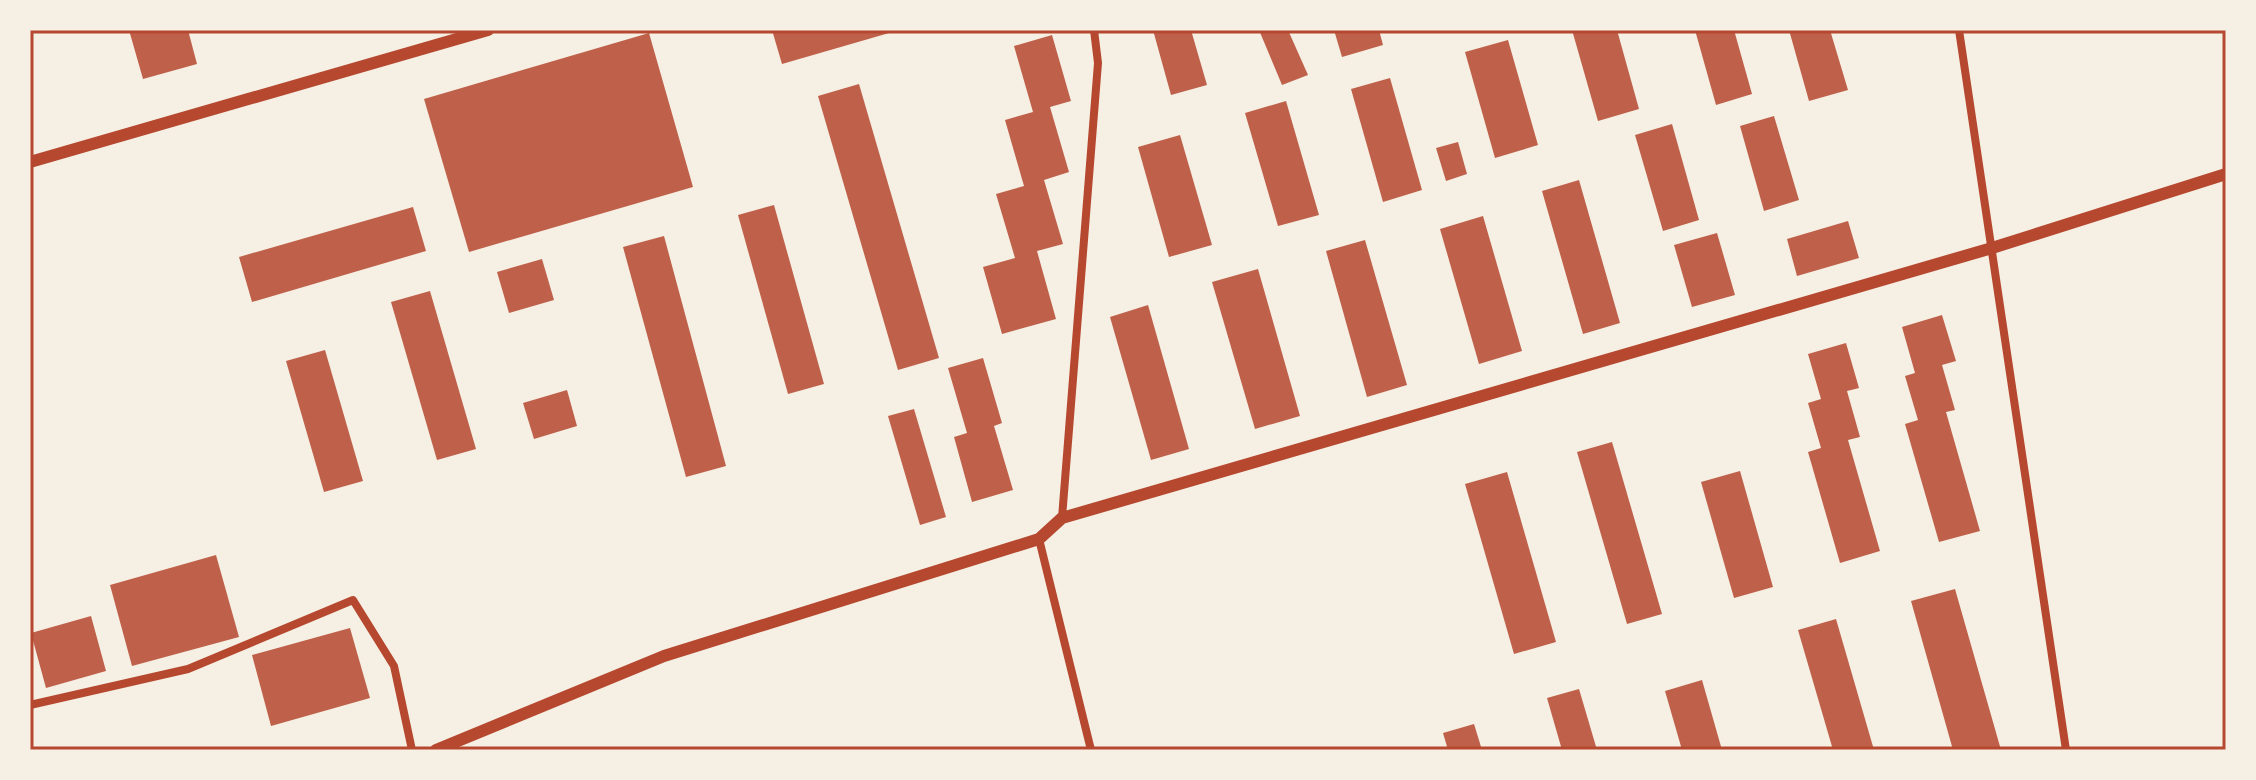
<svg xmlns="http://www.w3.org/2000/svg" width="2256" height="780" font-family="'Playfair Display',serif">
	<rect width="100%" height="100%" fill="#f6efe4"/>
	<!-- building -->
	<g fill="#bf614a">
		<polygon points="129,30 188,30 197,64 143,79"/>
		<polygon points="772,30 896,30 896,31 782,64"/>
		<polygon points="1153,30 1191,30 1207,85 1171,95"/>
		<polygon points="1259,30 1288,30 1308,75 1282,85"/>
		<polygon points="1334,30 1379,30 1383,45 1342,57"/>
		<polygon points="1572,30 1617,30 1639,109 1598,121"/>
		<polygon points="1695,30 1734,30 1752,94 1716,105"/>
		<polygon points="1789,30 1830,30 1848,90 1809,101"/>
		<polygon points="649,33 693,187 469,252 424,99"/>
		<polygon points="1052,35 1071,101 1050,107 1069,172 1044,180 1063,244 1037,251 1056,319 1002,334 983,267 1015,258 996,194 1024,186 1005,120 1033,112 1014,46"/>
		<polygon points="1508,40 1538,145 1495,158 1465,52"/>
		<polygon points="1390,78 1422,190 1383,202 1351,89"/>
		<polygon points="859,84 939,358 898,370 818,96"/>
		<polygon points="1286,101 1319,215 1278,226 1245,113"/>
		<polygon points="1774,116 1799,200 1764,211 1740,126"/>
		<polygon points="1672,124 1699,220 1663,231 1635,135"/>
		<polygon points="1180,135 1212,245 1169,257 1138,147"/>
		<polygon points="1458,142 1467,174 1446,181 1436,148"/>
		<polygon points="1579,180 1620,323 1583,334 1542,191"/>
		<polygon points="774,205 824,384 788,394 738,215"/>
		<polygon points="413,207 426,251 252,302 239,257"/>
		<polygon points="1483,216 1522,351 1479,364 1440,229"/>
		<polygon points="1848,221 1859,258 1797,276 1787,239"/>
		<polygon points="1717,233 1735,295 1692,307 1674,245"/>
		<polygon points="664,236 726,466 686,477 623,247"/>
		<polygon points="1365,240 1407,385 1367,397 1326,251"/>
		<polygon points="542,259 554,300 509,313 497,272"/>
		<polygon points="1258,269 1300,416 1255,429 1212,282"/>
		<polygon points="430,291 476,449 437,460 391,302"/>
		<polygon points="1148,305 1189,449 1151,460 1110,317"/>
		<polygon points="1942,315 1956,361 1942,365 1955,410 1946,412 1980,531 1939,542 1905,424 1918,420 1905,376 1915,373 1902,327"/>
		<polygon points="1846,343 1859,388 1847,391 1860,437 1848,440 1880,551 1840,563 1808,452 1821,448 1808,403 1821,399 1808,354"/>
		<polygon points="325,350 363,481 324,492 286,361"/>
		<polygon points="983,358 1002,423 994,426 1013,490 972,502 954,437 967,433 948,368"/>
		<polygon points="567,390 577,426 534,439 523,403"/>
		<polygon points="914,409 946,517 920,525 888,416"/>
		<polygon points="1612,442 1662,614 1627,624 1577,452"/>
		<polygon points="1740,471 1773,587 1734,598 1701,482"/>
		<polygon points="1507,472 1556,642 1514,654 1465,484"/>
		<polygon points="216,555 239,637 132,666 110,585"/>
		<polygon points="1955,589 2001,750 1953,750 1911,601"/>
		<polygon points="91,616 106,671 46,688 31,633"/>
		<polygon points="1836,619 1874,750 1833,750 1798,630"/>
		<polygon points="350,628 370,698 271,726 252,655"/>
		<polygon points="1702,680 1722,750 1682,750 1665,691"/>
		<polygon points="1579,689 1597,750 1562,750 1547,698"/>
		<polygon points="1474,724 1482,750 1448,750 1443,733"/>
	</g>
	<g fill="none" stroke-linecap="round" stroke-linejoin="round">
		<!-- minor -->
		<g stroke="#b5482f" stroke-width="8">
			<polyline points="1959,30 2066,750"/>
			<polyline points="1062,518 1098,63 1094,30"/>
			<polyline points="1039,539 1091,750"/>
			<polyline points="30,705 188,669 353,600 394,666 412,750"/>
		</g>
		<!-- tertiary -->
		<g stroke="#b5482f" stroke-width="12">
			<polyline points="30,162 488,30"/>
			<polyline points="436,750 664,656 1039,539 1062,518 1992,248 2226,174"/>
		</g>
	</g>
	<!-- border -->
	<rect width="2256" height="780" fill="none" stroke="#f6efe4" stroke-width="64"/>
	<rect x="32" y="32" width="2192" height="716" fill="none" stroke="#b5482f" stroke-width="3"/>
</svg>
